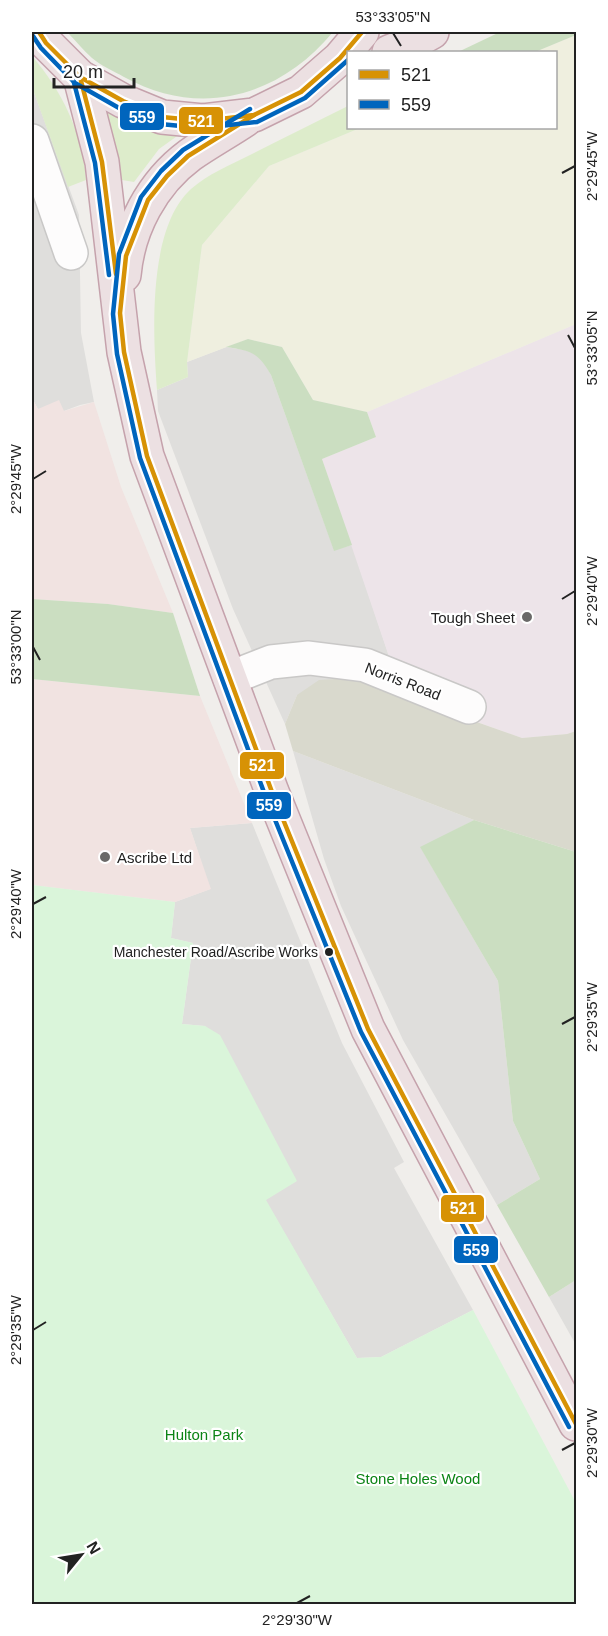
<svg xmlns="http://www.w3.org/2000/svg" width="608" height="1636" font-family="Helvetica,sans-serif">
	<rect width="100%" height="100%" fill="#f0eeeb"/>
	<!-- residential -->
	<g fill="#dfdedc">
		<polygon points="32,87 79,215 81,333 94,402 80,405 64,411 38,409 32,398"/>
		<polygon points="226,347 250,351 263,360 271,375 334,550 352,545 402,695 297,695 285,724 233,609 158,411 157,390 188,377 187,362"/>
		<polygon points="293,751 474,820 421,848 498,981 513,1121 540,1179 497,1205 403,1040 341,906 324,859"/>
		<polygon points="252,823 342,1043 404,1162 394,1168 473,1310 381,1357 357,1358 265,1200 296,1181 205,1026 182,1024 193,943 171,938 175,902 210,889 190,828"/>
		<polygon points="576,1280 576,1345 549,1297"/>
	</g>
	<!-- commercial -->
	<g fill="#f1e3e1">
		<polygon points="32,398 38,409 59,400 64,411 94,402 121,487 173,613 108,604 32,599"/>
		<polygon points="32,679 200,696 252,823 190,828 211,889 175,902 32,885"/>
	</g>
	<!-- industrial -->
	<polygon fill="#ede4e9" points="576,324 576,731 567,734 522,738 402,695 322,459 376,437 367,412"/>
	<!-- construction -->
	<polygon fill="#d9d9cd" points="352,678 522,738 567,734 576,731 576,852 474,820 293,751 285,724 297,695 319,680"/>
	<!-- farmland -->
	<polygon fill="#efefdf" points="576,35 576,324 367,412 313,400 282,347 248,339 187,362 202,245 269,166 360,128 556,128 556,52 535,52"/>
	<!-- grass -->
	<g fill="#ddeccb">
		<path d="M32 56C62 91 83 134 86 180L68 187 32 87Z"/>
		<path d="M348 106V128H360L269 166 202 245 187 362 188 377 157 390C153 335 147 229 191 189 208 174 230 165 250 155 283 138 316 122 348 106Z"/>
		<polygon points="104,111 137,123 180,134 159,149 134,182 116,179"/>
	</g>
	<!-- forest -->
	<g fill="#cbdec1">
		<path d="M67 32H333C279 97 200 119 124 77 114 71 101 66 92 58 83 50 75 40 67 32Z"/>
		<polygon points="500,32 576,32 576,35 535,52 458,52"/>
		<path d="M248 339 282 347 313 400 367 412 376 437 322 459 352 545 334 551 271 375C258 352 251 351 226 347Z"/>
		<polygon points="32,599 108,604 173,613 200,696 32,679"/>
		<polygon points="474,820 576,852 576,1280 549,1297 497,1205 540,1179 513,1121 498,981 420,847"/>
	</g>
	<!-- park -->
	<polygon fill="#daf5da" points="32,885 175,902 171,938 193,943 182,1024 205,1026 220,1035 297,1181 266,1200 357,1358 381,1357 473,1310 576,1503 576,1604 32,1604"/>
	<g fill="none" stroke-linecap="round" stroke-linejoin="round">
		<!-- minor casing -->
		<g stroke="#c9c8c7" stroke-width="36">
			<g id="minor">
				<polyline points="32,141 71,253"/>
				<polyline points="230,678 271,662 309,658 365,665 469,707"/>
			</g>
		</g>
		<!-- highway casing -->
		<g stroke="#c5a2ac" stroke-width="36">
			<g id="highway">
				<polyline points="39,32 46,43 80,77 123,101 162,117 203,121 254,115 301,92 340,58 362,32"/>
				<polyline points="389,52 414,42 432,32"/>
				<polyline points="80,77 102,162 124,352 147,456 272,792 368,1029 576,1424"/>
				<path d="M124 275C128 229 152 183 190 155 207 143 227 132 245 120"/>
			</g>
		</g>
		<!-- minor -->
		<use href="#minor" stroke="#fdfcfc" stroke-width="33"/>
		<!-- highway -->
		<use href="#highway" stroke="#ece0e2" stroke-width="33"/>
		<!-- bus-1 casing -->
		<g stroke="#fff" stroke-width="9">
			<g id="bus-1">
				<polyline points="39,32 46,43 80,77 123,101 162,117 203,121 254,115 301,92 340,58 362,32"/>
				<polyline points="80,77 102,162 116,274"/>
				<polyline points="254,115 188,156 167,176 148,200 126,256 120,313 124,352 147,456 272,792 368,1029 576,1424"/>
			</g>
		</g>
		<!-- bus-2 casing -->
		<g stroke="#fff" stroke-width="9">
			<g id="bus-2">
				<polyline points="33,36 41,48 75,83 119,108 160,124 202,128 257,122 305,98 348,60"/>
				<polyline points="73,79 95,163 109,275"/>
				<polyline points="250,109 183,150 161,171 141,197 119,254 113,314 117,354 140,458 265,795 361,1032 569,1427"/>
			</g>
		</g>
		<!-- bus-1 -->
		<use href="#bus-1" stroke="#d79205" stroke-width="4.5"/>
		<!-- bus-2 -->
		<use href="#bus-2" stroke="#0065bd" stroke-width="4.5"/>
	</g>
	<!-- ticks -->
	<path fill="none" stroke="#222" stroke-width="2" d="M393 33 401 46M562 173 575 166M568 335 575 348M33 479 46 471M562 599 575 591M33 647 40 660M33 904 46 897M562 1024 575 1017M33 1330 46 1322M562 1450 575 1443M297 1603 310 1596"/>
	<!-- markers -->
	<g fill="#6a6968" stroke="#fff" stroke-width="2">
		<circle cx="527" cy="617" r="6"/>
		<circle cx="105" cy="857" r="6"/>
	</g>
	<circle fill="#222" stroke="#fff" stroke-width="2" cx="329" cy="952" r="5"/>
	<g text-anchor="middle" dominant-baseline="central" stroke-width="4.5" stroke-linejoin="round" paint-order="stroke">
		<!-- bus labels -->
		<g font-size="14" fill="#222" stroke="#fff" text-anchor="end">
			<text x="318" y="952">Manchester Road/Ascribe Works</text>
		</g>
		<!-- poi labels -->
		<g font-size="15" fill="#222" stroke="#fff" text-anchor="end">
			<text x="515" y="617">Tough Sheet</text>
			<text x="117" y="857" text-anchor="start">Ascribe Ltd</text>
		</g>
		<!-- street labels -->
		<g font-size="15" fill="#222" stroke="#fff">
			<text transform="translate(403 681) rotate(21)">Norris Road</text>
		</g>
		<!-- park labels -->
		<g font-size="15" fill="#0c8416" stroke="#fff">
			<text x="204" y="1434">Hulton Park</text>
			<text x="418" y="1478">Stone Holes Wood</text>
		</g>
	</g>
	<g stroke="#fff" stroke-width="2">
		<rect x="119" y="102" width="46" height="29" rx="6" fill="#0065bd"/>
		<rect x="178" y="106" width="46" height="29" rx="6" fill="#d79205"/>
		<rect x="239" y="751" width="46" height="29" rx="6" fill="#d79205"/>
		<rect x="246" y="791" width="46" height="29" rx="6" fill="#0065bd"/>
		<rect x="440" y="1194" width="45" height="29" rx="6" fill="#d79205"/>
		<rect x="453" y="1235" width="46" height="29" rx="6" fill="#0065bd"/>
	</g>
	<g font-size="16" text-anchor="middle" font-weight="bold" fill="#fff">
		<text x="142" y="123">559</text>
		<text x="201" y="127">521</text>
		<text x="262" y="771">521</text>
		<text x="269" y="811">559</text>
		<text x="463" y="1214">521</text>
		<text x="476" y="1256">559</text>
	</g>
	<!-- border -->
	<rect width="608" height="1636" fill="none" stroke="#ffffff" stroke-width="66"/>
	<!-- legend -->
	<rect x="347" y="51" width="210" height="78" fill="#ffffff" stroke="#a7a7a7" stroke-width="1.5"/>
	<rect x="359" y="70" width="30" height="9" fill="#d79205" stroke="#a7a7a7" stroke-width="1.5"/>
	<text x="401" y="81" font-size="18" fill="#222222">521</text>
	<rect x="359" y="100" width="30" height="9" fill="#0065bd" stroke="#a7a7a7" stroke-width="1.5"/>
	<text x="401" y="111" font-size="18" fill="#222222">559</text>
	<!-- north arrow -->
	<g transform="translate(81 1555) rotate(60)" stroke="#ffffff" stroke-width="4.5" paint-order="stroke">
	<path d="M0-4.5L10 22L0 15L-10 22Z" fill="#222222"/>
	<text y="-9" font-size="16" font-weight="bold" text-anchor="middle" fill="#222222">N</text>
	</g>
	<!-- scale -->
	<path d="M54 78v9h80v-9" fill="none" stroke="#222222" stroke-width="3"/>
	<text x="63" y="78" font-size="18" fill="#222222" stroke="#ffffff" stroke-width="4.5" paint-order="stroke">20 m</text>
	<rect x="33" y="33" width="542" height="1570" fill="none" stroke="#222" stroke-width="2"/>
	<g font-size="15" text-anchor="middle" fill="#222">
		<text x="393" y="22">53°33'05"N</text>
		<text transform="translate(592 166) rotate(-90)" y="5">2°29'45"W</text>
		<text transform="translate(592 348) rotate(-90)" y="5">53°33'05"N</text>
		<text transform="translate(16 479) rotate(-90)" y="5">2°29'45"W</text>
		<text transform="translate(592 591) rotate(-90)" y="5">2°29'40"W</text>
		<text transform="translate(16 647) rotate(-90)" y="5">53°33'00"N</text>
		<text transform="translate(16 904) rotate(-90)" y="5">2°29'40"W</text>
		<text transform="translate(592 1017) rotate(-90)" y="5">2°29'35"W</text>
		<text transform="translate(16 1330) rotate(-90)" y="5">2°29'35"W</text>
		<text transform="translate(592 1443) rotate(-90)" y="5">2°29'30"W</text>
		<text x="297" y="1625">2°29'30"W</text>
	</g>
</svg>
